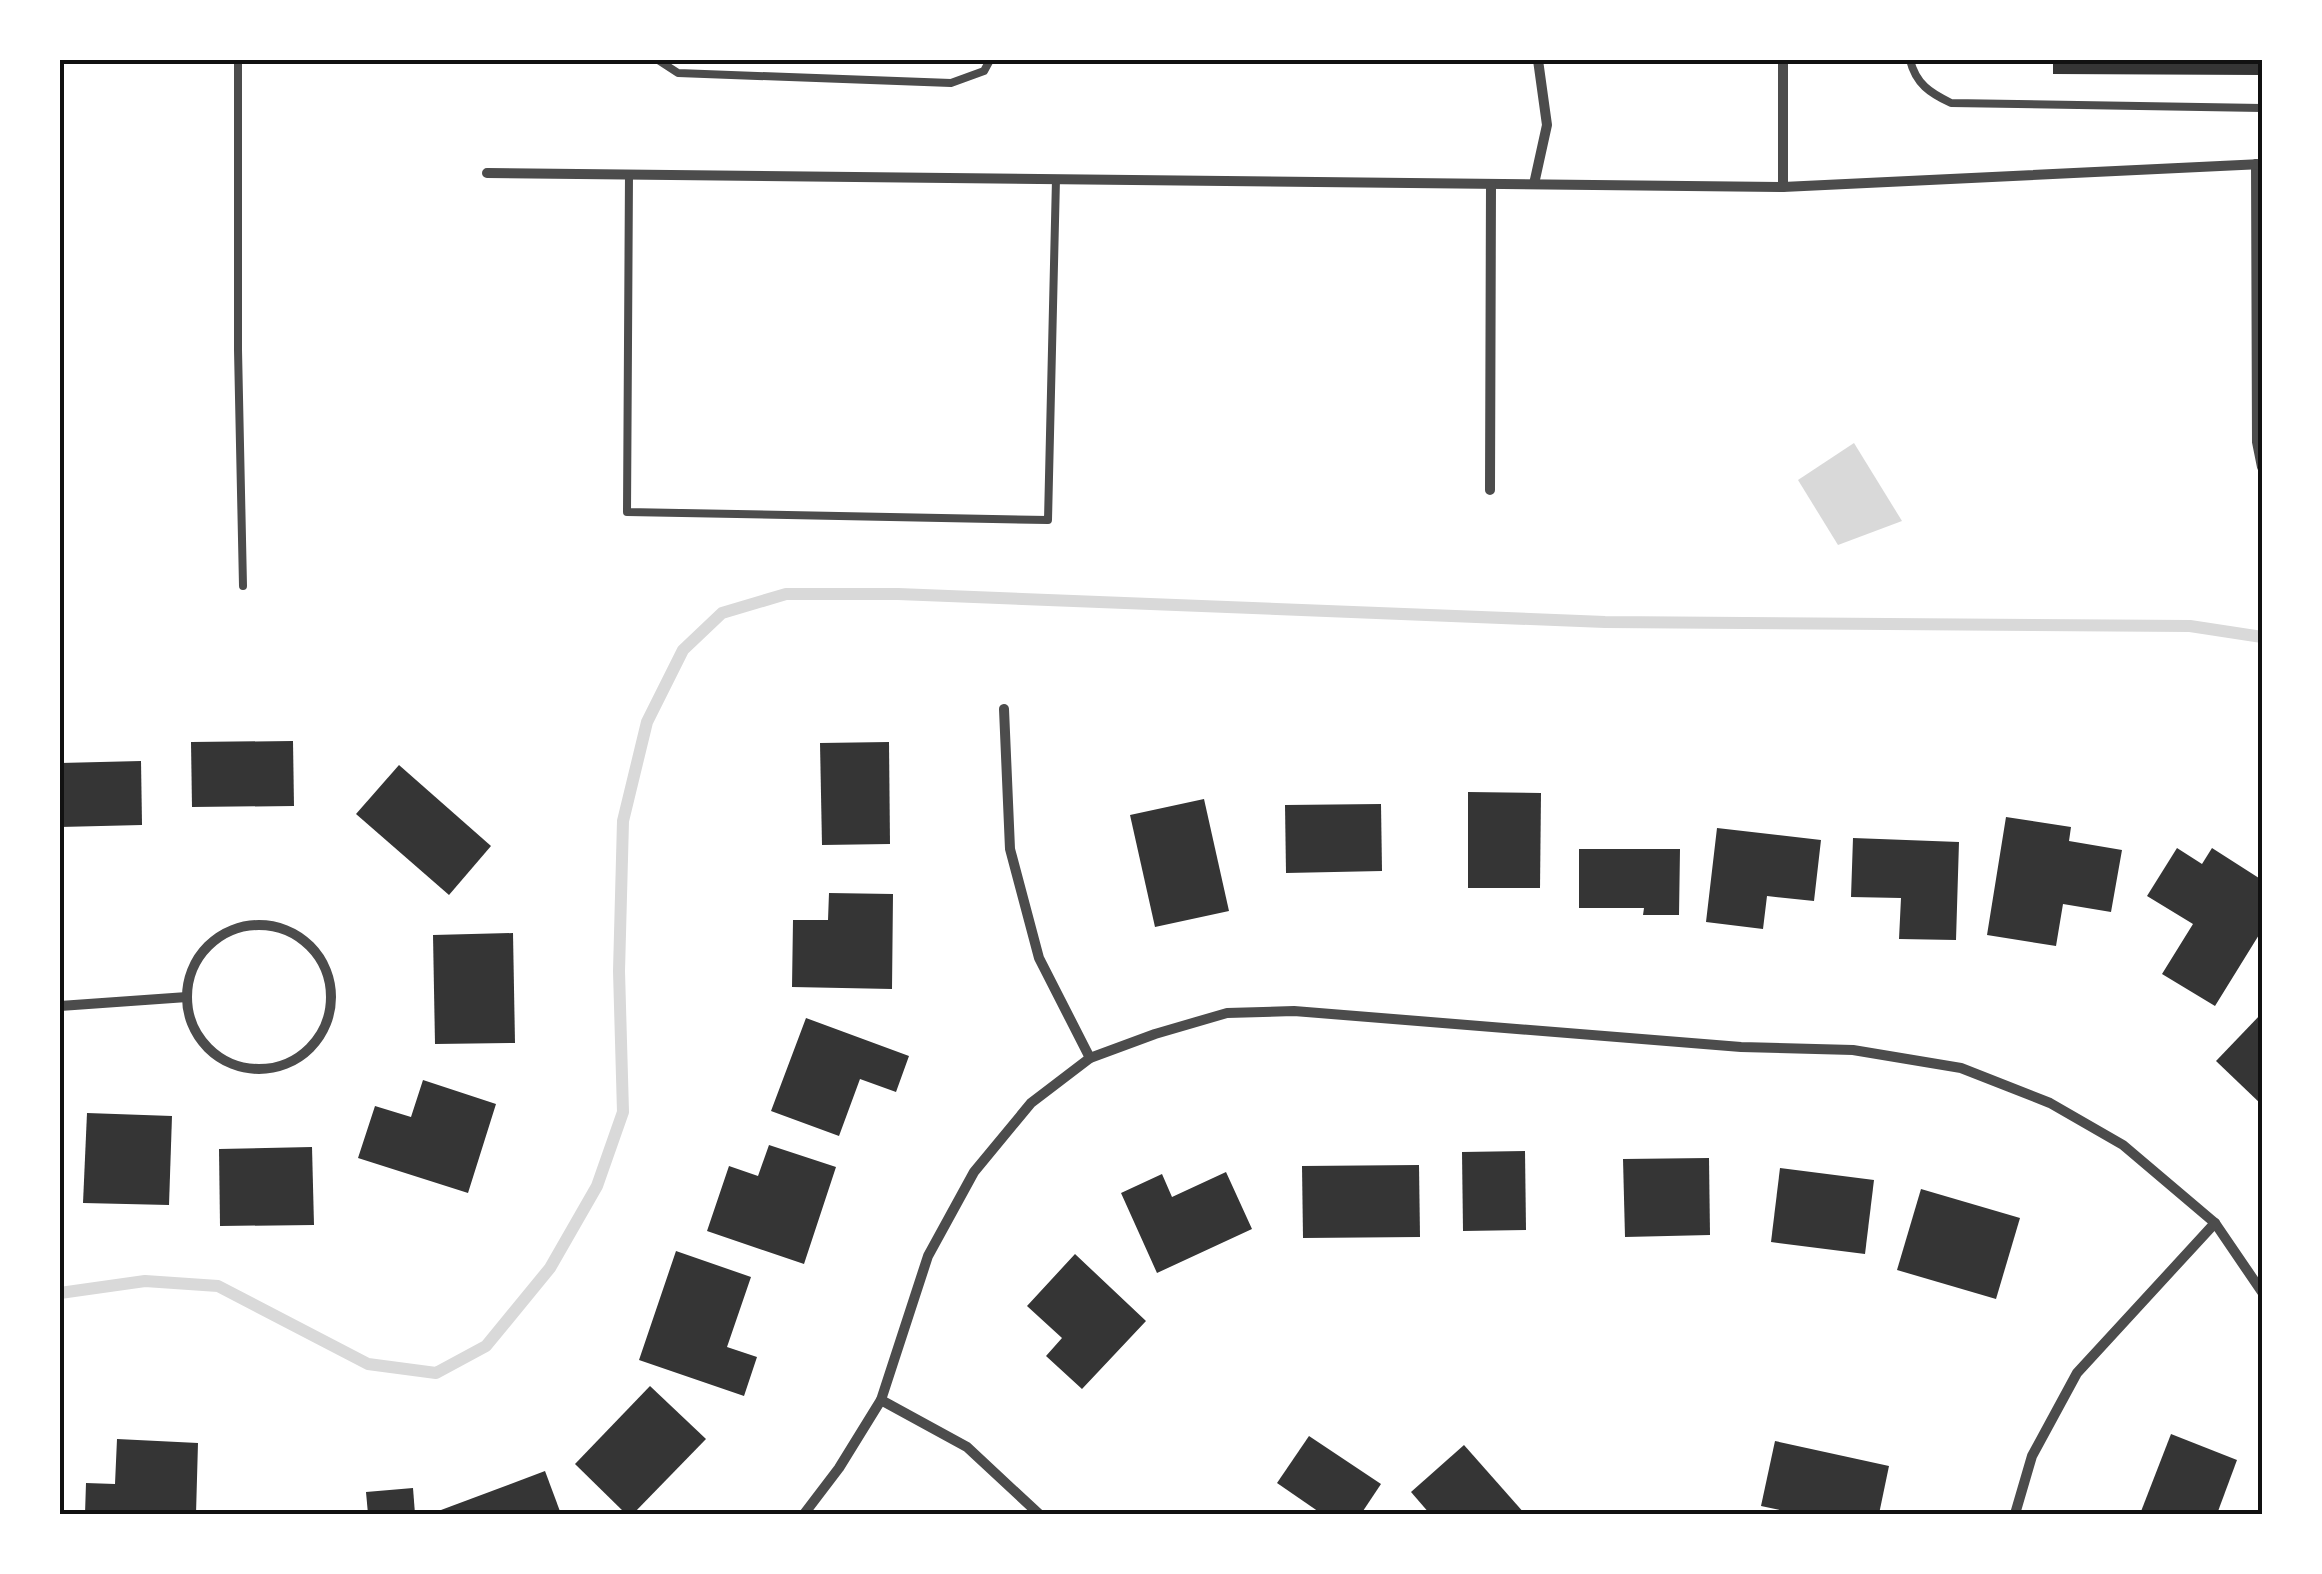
<svg xmlns="http://www.w3.org/2000/svg" width="2322" height="1574" font-family="Cabin,sans-serif">
	<rect width="100%" height="100%" fill="#fff"/>
	<!-- water -->
	<polygon fill="#d9d9d9" points="1854,443 1902,521 1838,545 1798,480"/>
	<g fill="none" stroke-linecap="round" stroke-linejoin="round">
		<!-- stream -->
		<polyline stroke="#d9d9d9" stroke-width="12" points="60,1293 145,1281 218,1286 368,1364 436,1373 486,1346 550,1268 597,1186 623,1112 619,971 623,821 647,722 683,650 722,613 786,594 898,594 1605,622 2190,626 2262,637"/>
	</g>
	<!-- building -->
	<g fill="#353535">
		<polygon points="2053,60 2262,60 2262,75 2053,74"/>
		<polygon points="293,741 294,806 192,807 191,742"/>
		<polygon points="889,742 890,844 822,845 820,743"/>
		<polygon points="141,761 142,825 60,827 60,763"/>
		<polygon points="399,765 491,846 449,895 356,814"/>
		<polygon points="1468,792 1541,793 1540,888 1468,888"/>
		<polygon points="1204,799 1229,911 1155,927 1130,815"/>
		<polygon points="1381,804 1382,871 1286,873 1285,805"/>
		<polygon points="2006,817 2071,827 2069,841 2122,850 2111,912 2063,904 2056,946 1987,935"/>
		<polygon points="1717,828 1821,840 1814,901 1767,896 1763,929 1706,922"/>
		<polygon points="1853,838 1959,842 1956,940 1899,939 1901,898 1851,897"/>
		<polygon points="2177,848 2202,864 2212,848 2262,880 2262,930 2215,1006 2162,974 2193,924 2147,896"/>
		<polygon points="1579,849 1680,849 1679,915 1643,915 1644,908 1579,908"/>
		<polygon points="829,893 893,894 892,989 792,987 793,920 828,920"/>
		<polygon points="513,933 515,1043 435,1044 433,935"/>
		<polygon points="2262,1013 2262,1105 2216,1061"/>
		<polygon points="806,1018 909,1056 896,1092 860,1079 839,1136 771,1111"/>
		<polygon points="423,1080 496,1104 468,1193 358,1158 375,1106 411,1117"/>
		<polygon points="87,1113 172,1116 169,1205 83,1203"/>
		<polygon points="769,1145 836,1167 804,1264 707,1231 729,1166 758,1176"/>
		<polygon points="312,1147 314,1225 220,1226 219,1149"/>
		<polygon points="1525,1151 1526,1230 1463,1231 1462,1152"/>
		<polygon points="1709,1158 1710,1235 1625,1237 1623,1159"/>
		<polygon points="1419,1165 1420,1237 1303,1238 1302,1166"/>
		<polygon points="1780,1168 1874,1180 1865,1254 1771,1242"/>
		<polygon points="1226,1172 1252,1229 1157,1273 1121,1193 1162,1174 1172,1197"/>
		<polygon points="1921,1189 2020,1218 1996,1299 1897,1270"/>
		<polygon points="676,1251 751,1277 727,1347 757,1357 744,1396 639,1360"/>
		<polygon points="1075,1254 1146,1321 1082,1389 1046,1356 1062,1338 1027,1306"/>
		<polygon points="650,1386 706,1439 633,1514 626,1514 575,1464"/>
		<polygon points="2171,1434 2237,1460 2217,1514 2140,1514"/>
		<polygon points="1309,1436 1381,1484 1361,1514 1322,1514 1277,1483"/>
		<polygon points="117,1439 198,1443 196,1514 85,1514 86,1483 115,1484"/>
		<polygon points="1775,1441 1889,1466 1879,1514 1798,1514 1761,1506"/>
		<polygon points="1464,1445 1525,1514 1430,1514 1411,1492"/>
		<polygon points="545,1471 561,1514 443,1514 441,1510"/>
		<polygon points="413,1488 415,1514 368,1514 366,1492"/>
	</g>
	<g fill="none" stroke-linecap="round" stroke-linejoin="round">
		<!-- service -->
		<g stroke="#4c4c4c" stroke-width="8">
			<polyline points="238,60 238,350 243,586"/>
			<polyline points="658,60 678,73 951,83 984,71 990,60"/>
			<path d="M1910 60C1916 84 1930 93 1951 103L2262 108"/>
			<polyline points="629,174 627,512 1048,520 1056,179"/>
		</g>
		<!-- minor -->
		<g stroke="#4c4c4c" stroke-width="10">
			<polyline points="1783,60 1783,187"/>
			<polyline points="2256,164 2257,442 2262,467"/>
			<polyline points="487,173 1783,187 2262,164"/>
			<polyline points="1534,184 1547,125 1538,60"/>
			<polyline points="1490,490 1491,184"/>
			<polyline points="1004,709 1010,849 1039,958 1090,1058"/>
			<circle cx="259" cy="997" r="72"/>
			<polyline points="60,1006 187,997"/>
			<polyline points="881,1400 967,1447 1039,1514"/>
			<polyline points="804,1514 839,1468 881,1400 928,1256 974,1172 1031,1103 1090,1058 1155,1034 1227,1013 1294,1011 1741,1047 1853,1050 1961,1068 2050,1103 2123,1145 2215,1223 2262,1292"/>
			<polyline points="2015,1514 2032,1456 2077,1373 2215,1223"/>
		</g>
	</g>
	<!-- border -->
	<rect width="2322" height="1574" fill="none" stroke="#ffffff" stroke-width="125"/>
	<rect x="62" y="62" width="2198" height="1450" fill="none" stroke="#111" stroke-width="4"/>
</svg>
